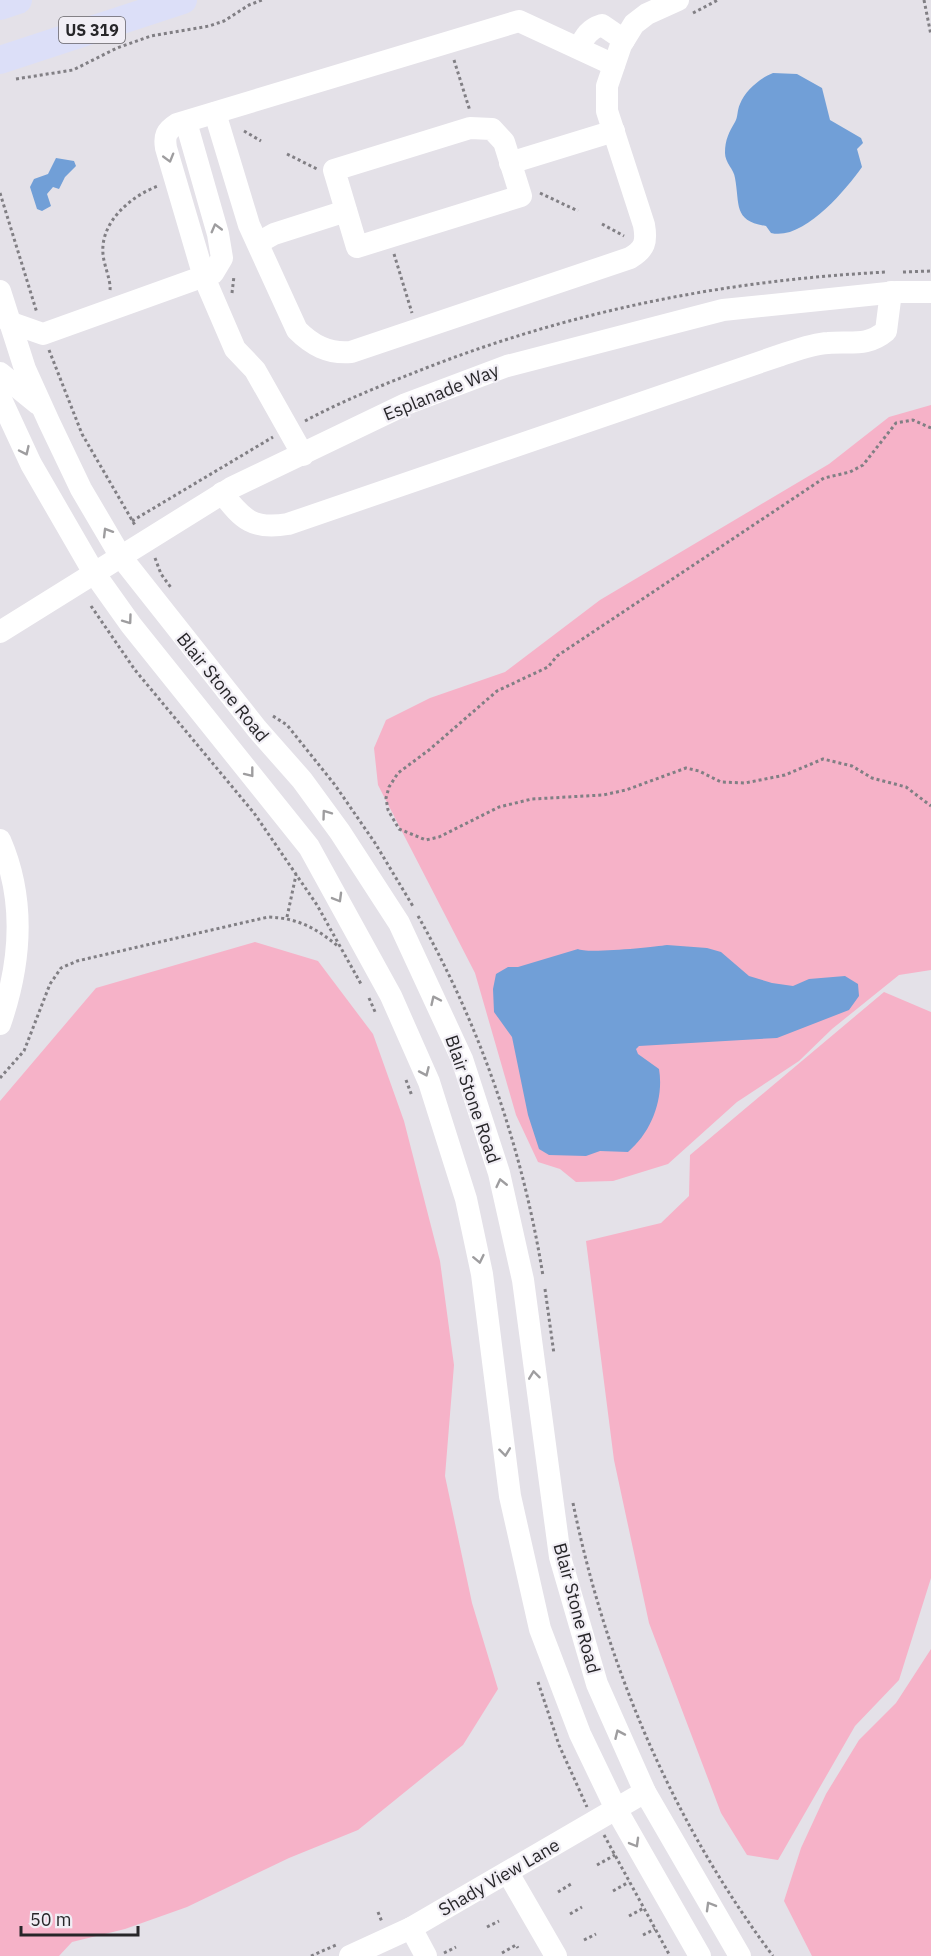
<svg xmlns="http://www.w3.org/2000/svg" width="931" height="1956" font-family="'IBM Plex Sans',sans-serif">
	<rect width="100%" height="100%" fill="#e4e1e8"/>
	<!-- green -->
	<g fill="#f6b2c8">
		<polygon points="931,405 931,970 899,975 832,1029 799,1061 737,1102 668,1164 613,1181 576,1182 560,1169 538,1162 516,1115 475,973 378,785 374,748 386,720 430,698 505,672 600,600 829,464 889,417"/>
		<polygon points="255,942 318,961 373,1034 404,1121 440,1261 454,1365 445,1476 472,1603 498,1689 463,1745 358,1830 289,1858 187,1907 125,1929 72,1942 59,1956 0,1956 0,1101 96,988"/>
		<polygon points="884,992 931,1012 931,1578 899,1680 855,1726 778,1860 747,1855 721,1813 649,1623 614,1460 586,1241 661,1223 689,1196 690,1155"/>
		<polygon points="931,1649 931,1956 812,1956 784,1901 801,1848 826,1794 859,1740 896,1703"/>
	</g>
	<!-- water -->
	<g fill="#719fd7">
		<path d="M773 73 797 74 822 88 830 120 861 138 863 143 857 149 862 167C845 191 803 241 771 233L766 226C733 221 740 205 735 178 734 169 725 163 725 153 725 140 729 132 735 122 738 117 737 110 740 104 745 91 760 78 773 73Z"/>
		<polygon points="56,158 74,161 76,166 65,177 59,189 53,187 47,194 51,206 42,211 37,209 30,187 34,179 48,174"/>
		<path d="M667 945 707 948 721 952 749 976 772 983 793 986 809 979 845 976 858 984 859 996 849 1010 777 1038 639 1046 636 1049 638 1054 659 1069C664 1098 652 1132 628 1152L600 1151 586 1156 549 1155 539 1149 528 1115 512 1037 494 1012 493 989 496 974 508 967H518L578 949C586 954 654 947 667 945Z"/>
	</g>
	<g fill="none" stroke-linecap="round" stroke-linejoin="round">
		<!-- path -->
		<g stroke="#817f84" stroke-width="3" stroke-dasharray="3 3" stroke-linecap="butt">
			<polyline points="924,0 931,35"/>
			<polyline points="693,13 718,0"/>
			<polyline points="454,60 470,111"/>
			<polyline points="16,79 73,70 117,48 151,36 209,26 224,21 249,5 262,0"/>
			<polyline points="244,131 261,141"/>
			<polyline points="287,154 317,169"/>
			<polyline points="0,193 37,313"/>
			<polyline points="540,193 578,211"/>
			<polyline points="602,224 624,236"/>
			<polyline points="394,254 412,313"/>
			<polyline points="903,272 931,271"/>
			<path d="M110 290C111 280 104 266 103 254 100 222 131 196 158 186"/>
			<polyline points="232,293 234,276"/>
			<polyline points="49,350 82,434 136,527"/>
			<path d="M305 421C344 400 385 384 426 368 575 310 728 280 887 272"/>
			<polyline points="931,428 913,420 896,423 863,465 850,472 824,478 557,656 548,667 497,691 429,750 398,773 389,787 386,798 388,810 399,829 426,840 439,837 499,807 532,799 603,795 626,790 686,768 699,771 721,782 745,783 785,775 823,759 852,766 872,778 906,787 931,806"/>
			<polyline points="132,521 273,437"/>
			<polyline points="155,558 161,574 172,589"/>
			<polyline points="91,606 135,670 254,813 317,905 361,984"/>
			<polyline points="273,716 287,725 335,785 375,843 414,908"/>
			<path d="M418 916C481 1027 523 1151 543 1276"/>
			<polyline points="287,917 296,875"/>
			<polyline points="369,998 376,1014"/>
			<path d="M0 1078 24 1051 50 984 61 968 77 961 268 917C298 918 316 928 339 947"/>
			<polyline points="406,1080 412,1096"/>
			<polyline points="545,1289 554,1354"/>
			<path d="M573 1503C606 1665 673 1823 773 1956"/>
			<polyline points="538,1682 559,1745 587,1807"/>
			<polyline points="604,1835 670,1956"/>
			<polyline points="597,1865 615,1855"/>
			<polyline points="613,1891 629,1882"/>
			<polyline points="558,1892 571,1884"/>
			<polyline points="378,1912 382,1922"/>
			<polyline points="570,1914 582,1907"/>
			<polyline points="629,1916 644,1908"/>
			<polyline points="487,1927 499,1921"/>
			<polyline points="643,1935 655,1929"/>
			<polyline points="584,1940 596,1934"/>
			<polyline points="444,1953 456,1947"/>
			<polyline points="502,1953 516,1945 518,1948"/>
			<polyline points="311,1956 336,1945"/>
		</g>
		<!-- minor -->
		<g stroke="#fff" stroke-width="22">
			<path d="M579 48C585 36 589 29 602 25L624 40"/>
			<path d="M215 113 249 225 297 330C312 345 328 354 351 352L630 258C645 249 647 242 644 225L607 111V86L621 45 634 24 647 14 678 0"/>
			<polygon points="470,128 492,129 504,142 521,196 357,247 334,170"/>
			<polyline points="510,163 614,131"/>
			<polyline points="258,243 274,234 346,211"/>
			<polyline points="0,291 25,369 49,422 81,489 121,557 257,729 302,780 340,832 399,923 462,1059 499,1173 523,1280 560,1557 597,1684 645,1792 740,1956"/>
			<polyline points="9,322 43,334 213,273 222,258 218,234 186,122"/>
			<polyline points="0,373 38,404"/>
			<polyline points="0,397 31,464 94,573 131,625 309,847 391,996 429,1082 466,1199 482,1274 510,1496 540,1629 580,1734 616,1809 700,1956"/>
			<path d="M303 455 255 370 235 349 204 277 166 148C164 136 166 131 177 124L519 21 614 65"/>
			<path d="M222 493C243 520 253 530 288 524L778 356C794 351 811 344 828 343 851 341 867 347 886 331L891 292"/>
			<polyline points="0,632 231,488 406,404 507,366 723,310 897,292 931,292"/>
			<path d="M0 840C26 900 21 963 0 1024"/>
			<polyline points="508,1873 556,1956"/>
			<polyline points="411,1928 426,1956"/>
			<polyline points="350,1956 411,1928 645,1792"/>
		</g>
		<!-- major -->
		<g stroke="#dcdff8" stroke-width="28">
			<polyline points="0,6 18,0"/>
			<polyline points="0,60 183,0"/>
		</g>
	</g>
	<!-- one-way arrows -->
	<defs><path id="oneway-chevron" d="M-2-3.5L2.5 0L-2 3.5" fill="none" stroke-width="1.6" stroke-linecap="round" stroke-linejoin="round" transform="scale(1.5)"/></defs>
	<g stroke="#9e9d9f">
		<use href="#oneway-chevron" transform="translate(169 158) rotate(74)"/>
		<use href="#oneway-chevron" transform="translate(216 228) rotate(-105)"/>
		<use href="#oneway-chevron" transform="translate(25 451) rotate(65)"/>
		<use href="#oneway-chevron" transform="translate(107 532) rotate(-121)"/>
		<use href="#oneway-chevron" transform="translate(128 620) rotate(54)"/>
		<use href="#oneway-chevron" transform="translate(250 773) rotate(52)"/>
		<use href="#oneway-chevron" transform="translate(326 814) rotate(-126)"/>
		<use href="#oneway-chevron" transform="translate(338 898) rotate(60)"/>
		<use href="#oneway-chevron" transform="translate(435 1000) rotate(-115)"/>
		<use href="#oneway-chevron" transform="translate(425 1072) rotate(66)"/>
		<use href="#oneway-chevron" transform="translate(501 1183) rotate(-103)"/>
		<use href="#oneway-chevron" transform="translate(479 1259) rotate(78)"/>
		<use href="#oneway-chevron" transform="translate(534 1375) rotate(-97)"/>
		<use href="#oneway-chevron" transform="translate(505 1452) rotate(83)"/>
		<use href="#oneway-chevron" transform="translate(619 1734) rotate(-114)"/>
		<use href="#oneway-chevron" transform="translate(635 1843) rotate(60)"/>
		<use href="#oneway-chevron" transform="translate(710 1906) rotate(-120)"/>
	</g>
	<g text-anchor="middle" dominant-baseline="central" stroke-width="4.5" stroke-linejoin="round" paint-order="stroke">
		<!-- shield labels -->
		<rect fill="#f1eef5" stroke="#646266" stroke-width="1.5" x="59" y="17" width="66" height="26" rx="4.5"/>
		<g font-size="16" font-weight="bold" fill="#272629">
			<text x="92" y="30">US 319</text>
		</g>
		<!-- street labels -->
		<g font-size="18" fill="#272629" stroke="#f1eef5">
			<text transform="translate(441 392) rotate(-22)">Esplanade Way</text>
			<text transform="translate(223 687) rotate(51)">Blair Stone Road</text>
			<text transform="translate(473 1099) rotate(71)">Blair Stone Road</text>
			<text transform="translate(577 1608) rotate(75)">Blair Stone Road</text>
			<text transform="translate(499 1877) rotate(-30)">Shady View Lane</text>
		</g>
	</g>
	<!-- scale -->
	<path d="M21 1926v9h117v-9" fill="none" stroke="#272629" stroke-width="3"/>
	<text x="30" y="1926" font-size="18" fill="#272629" stroke="#f1eef5" stroke-width="4.5" paint-order="stroke">50 m</text>
</svg>
